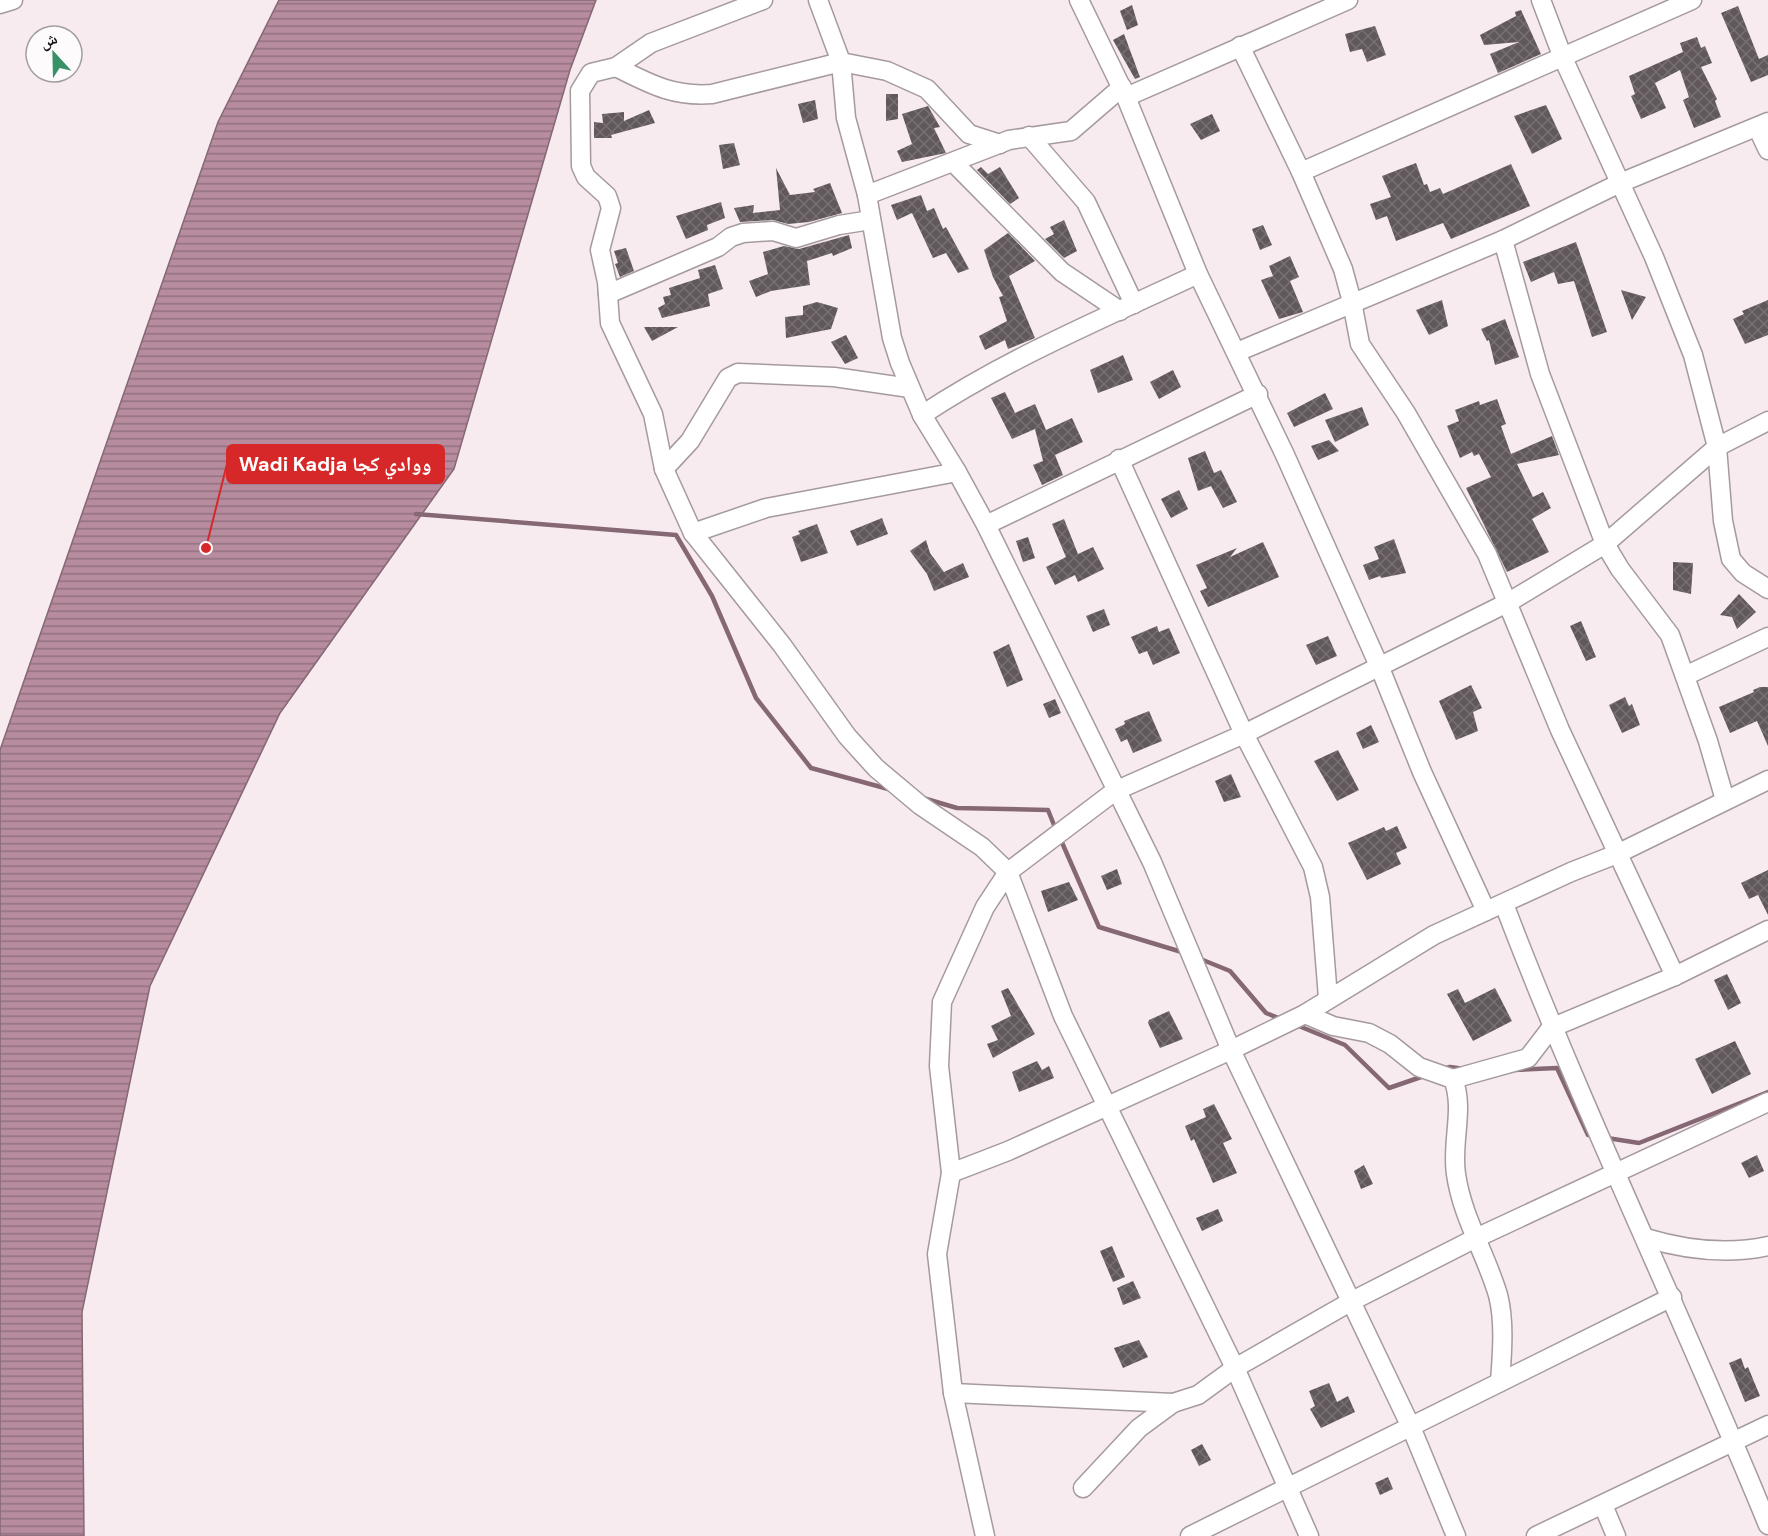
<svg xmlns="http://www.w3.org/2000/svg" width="1768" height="1536" font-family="'DM Sans','Noto Naskh Arabic',sans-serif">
	<defs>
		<pattern id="water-rules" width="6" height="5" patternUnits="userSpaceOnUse" patternTransform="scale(1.5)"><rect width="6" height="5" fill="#b68c9e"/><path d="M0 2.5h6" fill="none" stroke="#937180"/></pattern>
		<pattern id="building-cross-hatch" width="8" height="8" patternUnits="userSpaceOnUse" patternTransform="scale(1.5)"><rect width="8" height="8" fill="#61585b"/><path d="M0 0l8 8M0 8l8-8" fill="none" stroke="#777072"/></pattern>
	</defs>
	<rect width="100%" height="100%" fill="#f7ebf0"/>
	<!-- water -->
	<polygon fill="url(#water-rules)" stroke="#866875" stroke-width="1.5" points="279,0 596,0 570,70 454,469 280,713 150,986 82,1312 84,1536 0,1536 0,750 218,122"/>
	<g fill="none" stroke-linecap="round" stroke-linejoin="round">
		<!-- stream -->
		<g stroke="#866875" stroke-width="4.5">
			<polyline points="416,514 676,535 712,596 756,698 811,768 892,790"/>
			<polyline points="923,798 957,808 1048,810 1056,830"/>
			<polyline points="1060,838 1099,927 1185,953"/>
			<polyline points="1198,958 1230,971 1266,1013 1281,1019"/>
			<polyline points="1294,1024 1345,1045 1389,1088 1424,1076"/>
			<polyline points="1443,1069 1450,1067 1464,1069"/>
			<polyline points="1514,1070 1557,1068 1588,1135 1593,1135"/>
			<polyline points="1607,1138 1639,1143 1768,1092"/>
		</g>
	</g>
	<!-- building -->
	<g fill="url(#building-cross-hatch)">
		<polygon points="1132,5 1138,25 1127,30 1120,11"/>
		<polygon points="1738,6 1759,59 1768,55 1768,75 1751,82 1721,13"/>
		<polygon points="1521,10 1541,54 1498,73 1490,54 1519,42 1484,45 1480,35 1516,16 1515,12"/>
		<polygon points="1375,26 1386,55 1367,62 1362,49 1350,52 1345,34"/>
		<polygon points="1124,34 1140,77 1135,79 1113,40"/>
		<polygon points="1697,37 1701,48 1705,46 1712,63 1701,67 1717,99 1715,101 1721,117 1694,128 1683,100 1689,97 1680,70 1655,83 1666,108 1641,119 1631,96 1635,94 1629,76 1683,52 1680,43"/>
		<polygon points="886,94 898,94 898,119 886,121"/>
		<polygon points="815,100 818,119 803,123 798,104"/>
		<polygon points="1546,105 1562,139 1532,154 1514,116"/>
		<polygon points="928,106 940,127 934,128 946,153 902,162 897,151 912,144 902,114"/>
		<polygon points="649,110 655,123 611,135 612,138 594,138 594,122 603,123 602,114 624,112 624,121"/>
		<polygon points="1212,114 1220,131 1201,140 1190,124"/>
		<polygon points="734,143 740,165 723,169 719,145"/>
		<polygon points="1416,163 1424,185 1427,184 1430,192 1440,188 1443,194 1511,164 1530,206 1451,239 1443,223 1396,241 1387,216 1376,220 1370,204 1391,197 1382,176"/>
		<polygon points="981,167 988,174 1000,167 1019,198 1010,204 977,170"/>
		<polygon points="776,168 790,195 815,192 813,189 830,183 842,213 809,222 788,224 773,220 740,222 734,208 754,205 753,213 780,210"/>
		<polygon points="921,195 927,211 934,208 943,229 946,227 969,269 958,273 946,253 933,258 912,213 897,220 891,205"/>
		<polygon points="721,202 725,218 707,225 708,230 686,239 676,216"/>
		<polygon points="1064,220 1077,251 1064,258 1045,239 1054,234 1050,227"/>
		<polygon points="1263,225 1272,245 1260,250 1252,229"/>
		<polygon points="1008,233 1035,261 1009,276 1035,338 1008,349 1005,340 985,350 979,336 1007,321 999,297 1003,296 993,277 984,250"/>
		<polygon points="849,235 852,248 833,256 832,253 807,261 810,285 771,291 756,297 749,281 768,274 763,252 784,246 799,249"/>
		<polygon points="1576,242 1607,332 1592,337 1574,281 1558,284 1554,272 1531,282 1523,262"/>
		<polygon points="626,248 634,271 620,277 615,264 618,263 614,251"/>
		<polygon points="1290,256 1299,277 1290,281 1303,312 1279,319 1261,280 1273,276 1269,266"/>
		<polygon points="715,265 723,289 708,294 710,306 662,318 658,308 665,304 663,297 671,295 669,288 700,278 698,270"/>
		<polygon points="1621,290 1646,297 1632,320"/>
		<polygon points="1442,300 1448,326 1429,335 1416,310"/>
		<polygon points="1768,300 1768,335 1745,344 1733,319 1744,314 1742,311"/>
		<polygon points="817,302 838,308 831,329 786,338 785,317 803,315 803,306"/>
		<polygon points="1505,319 1519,357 1495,365 1489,340 1487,341 1481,329"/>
		<polygon points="644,327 678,327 652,341"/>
		<polygon points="846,335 858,358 845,364 831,342"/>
		<polygon points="1123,355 1133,380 1098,393 1090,370"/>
		<polygon points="1173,370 1181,387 1159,399 1150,382"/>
		<polygon points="1005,392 1015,413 1035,404 1046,430 1072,418 1083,442 1055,455 1063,475 1042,485 1033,465 1043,461 1035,429 1012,439 991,398"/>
		<polygon points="1325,393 1333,409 1294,427 1287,413"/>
		<polygon points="1497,399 1506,424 1501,426 1511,454 1552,436 1559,455 1517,464 1533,497 1543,492 1551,508 1532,519 1549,552 1507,572 1466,488 1491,477 1479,454 1474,456 1472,452 1460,458 1447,426 1459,421 1455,410 1479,401 1480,405"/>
		<polygon points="1362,407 1369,425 1335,442 1325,420"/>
		<polygon points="1329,440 1339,451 1318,460 1311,446"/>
		<polygon points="1205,451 1214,473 1221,470 1237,502 1223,508 1211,486 1198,491 1188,458"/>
		<polygon points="1179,490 1188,509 1171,518 1161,499"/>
		<polygon points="882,518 888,534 857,546 850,531"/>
		<polygon points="1064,519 1078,554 1093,547 1104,569 1078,582 1075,575 1055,585 1046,567 1066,557 1052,524"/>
		<polygon points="817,524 828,553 801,562 792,537 800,534 798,531"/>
		<polygon points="1028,537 1035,558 1023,562 1016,541"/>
		<polygon points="1394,539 1406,573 1381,578 1380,576 1369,580 1363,565 1379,559 1374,547"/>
		<polygon points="926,540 930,553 944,572 963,563 969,577 934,591 927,574 910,551"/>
		<polygon points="1263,542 1279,577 1208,607 1200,591 1207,588 1196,565 1237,548 1230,557"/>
		<polygon points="1673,562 1693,563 1691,594 1673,590"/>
		<polygon points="1739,594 1756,612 1737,629 1732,617 1720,615"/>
		<polygon points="1104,609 1110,625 1093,632 1086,616"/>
		<polygon points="1581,621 1596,657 1586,661 1570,626"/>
		<polygon points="1157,626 1159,632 1169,628 1180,653 1153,665 1147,651 1139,654 1131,637"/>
		<polygon points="1328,636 1337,656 1316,665 1306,645"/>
		<polygon points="1009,644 1023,680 1007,687 993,652"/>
		<polygon points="1471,685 1482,708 1473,712 1478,731 1456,740 1439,701"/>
		<polygon points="1760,687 1768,687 1768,746 1757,721 1730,733 1719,707 1754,692 1753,690"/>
		<polygon points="1625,697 1629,706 1632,704 1640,725 1622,733 1609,705"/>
		<polygon points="1055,699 1061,713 1049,718 1043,704"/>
		<polygon points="1149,711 1162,741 1133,753 1127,739 1121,742 1115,729 1125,724 1124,721"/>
		<polygon points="1371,725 1379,742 1363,749 1356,733"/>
		<polygon points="1338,750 1359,790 1337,801 1314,761"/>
		<polygon points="1231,774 1241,797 1224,802 1215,781"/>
		<polygon points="1397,826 1407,848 1396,853 1401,864 1367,880 1348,843 1384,827 1386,831"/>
		<polygon points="1117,869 1122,884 1107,890 1101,876"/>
		<polygon points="1768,870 1768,915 1758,895 1749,899 1741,883"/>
		<polygon points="1069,882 1078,900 1048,912 1041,891"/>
		<polygon points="1727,974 1741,1003 1728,1010 1714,980"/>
		<polygon points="1008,988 1035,1034 993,1058 987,1044 998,1040 991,1026 1011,1016 1001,991"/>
		<polygon points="1495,988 1512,1021 1473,1041 1447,994 1458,989 1465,1003"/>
		<polygon points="1169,1011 1183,1039 1160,1048 1148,1023 1149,1020"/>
		<polygon points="1735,1041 1751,1074 1712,1094 1695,1059"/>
		<polygon points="1037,1061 1042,1070 1049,1066 1054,1078 1019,1092 1012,1072"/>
		<polygon points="1214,1104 1232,1139 1223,1143 1237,1173 1213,1183 1194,1139 1191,1141 1185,1126 1206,1117 1203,1109"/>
		<polygon points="1757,1155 1764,1171 1749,1178 1741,1163"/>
		<polygon points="1364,1165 1373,1184 1361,1189 1354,1171"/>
		<polygon points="1218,1209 1223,1221 1202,1231 1196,1218"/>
		<polygon points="1112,1246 1125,1277 1113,1282 1100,1251"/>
		<polygon points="1133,1281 1141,1298 1123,1305 1117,1288"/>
		<polygon points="1139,1340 1148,1357 1123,1368 1114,1348"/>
		<polygon points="1741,1358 1745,1369 1748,1367 1760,1396 1745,1402 1729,1363"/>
		<polygon points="1329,1383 1337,1402 1348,1396 1355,1412 1321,1428 1310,1409 1315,1406 1309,1391"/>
		<polygon points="1202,1444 1211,1460 1199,1466 1191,1450"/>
		<polygon points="1388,1477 1393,1489 1380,1495 1375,1483"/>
	</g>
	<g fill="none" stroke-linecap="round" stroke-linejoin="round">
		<!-- minor casing -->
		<g stroke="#a59a9e" stroke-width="21">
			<g id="minor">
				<polyline points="818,0 841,62 846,118 867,195 892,338 900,363 922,415 957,472 986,525 1152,862 1231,1050 1411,1427 1456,1536"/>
				<polyline points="1079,0 1126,97 1198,274 1285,455 1380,668 1422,772 1486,911"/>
				<polyline points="1541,0 1563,58 1654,257 1693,355 1717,447 1723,521 1731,559 1743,573 1768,589"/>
				<polyline points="0,4 13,0"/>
				<polyline points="1240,46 1301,172 1343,269 1352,302 1360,344 1406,413 1487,554 1560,730 1675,976"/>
				<polyline points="616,67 651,43 763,0"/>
				<polyline points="1126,97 1348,0"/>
				<polyline points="1757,127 1768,150"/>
				<polyline points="1029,136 1086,202 1134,304"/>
				<path d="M1000 144 969 134 927 89 887 71 841 62 712 94C673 97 650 84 616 67L591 73 580 91 581 166 586 177 607 196 611 208 600 250 607 282 610 323 653 414 664 469 693 533 782 645 847 736 876 768 920 805 982 847 1008 872 1063 1016 1235 1368 1309 1536"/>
				<polyline points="954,163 1062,272 1120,311"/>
				<polyline points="1301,172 1692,0"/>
				<polyline points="867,195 1009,140 1071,131 1122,87"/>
				<polyline points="1503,240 1540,374 1605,544 1620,569 1670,635 1708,741 1725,800"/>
				<polyline points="608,294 718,247 731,237 743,233 773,231 796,238 839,225 871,220"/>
				<polyline points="1237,352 1503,240 1620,183 1768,122"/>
				<path d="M922 415C1008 358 1104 318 1198 274"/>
				<polyline points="1119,459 1244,734 1313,867 1320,897 1328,998"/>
				<polyline points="664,469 690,441 728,378 738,373 834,377 910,388"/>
				<polyline points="986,525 1258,394"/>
				<polyline points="693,533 766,508 957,472"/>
				<polyline points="1685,676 1768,637"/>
				<path d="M1504 904C1584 1114 1683 1317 1768 1525"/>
				<polyline points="1305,1014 1333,1026 1369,1033 1390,1044 1419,1067 1453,1079"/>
				<polyline points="951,1173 1008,1151 1231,1050 1305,1014 1434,935 1571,872 1617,854 1768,780"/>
				<path d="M1646 1238C1686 1250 1727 1255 1768 1246"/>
				<path d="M1500 1382C1502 1355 1505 1322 1498 1295 1486 1254 1462 1217 1456 1174 1451 1143 1465 1108 1453 1079L1528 1058 1551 1028 1675 976 1768 930"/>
				<polyline points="953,1393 1173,1403"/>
				<polyline points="1083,1488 1139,1428 1173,1403 1198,1395 1235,1368 1352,1301 1476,1238 1768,1102"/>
				<polyline points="1603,1505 1616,1536"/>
				<polyline points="985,1536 953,1393 937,1254 951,1173 939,1066 942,1002 985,907 1008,872 1115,791 1244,734 1509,602 1605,544 1717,447 1768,421"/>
				<polyline points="1190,1536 1672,1297"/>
				<polyline points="1536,1536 1768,1425"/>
			</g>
		</g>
		<!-- minor -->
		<use href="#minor" stroke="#fff" stroke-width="18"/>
	</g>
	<!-- callouts -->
	<path fill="none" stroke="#d62828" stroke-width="2" d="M206 548L227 464"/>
	<circle fill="#d62828" stroke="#fefbfc" stroke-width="2" cx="206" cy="548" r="6"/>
	<rect fill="#d62828" stroke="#d62828" stroke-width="2" x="227" y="445" width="217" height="38" rx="6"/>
	<g font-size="20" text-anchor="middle" font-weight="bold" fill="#fff">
		<text x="335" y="471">Wadi Kadja ووادي كجا</text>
	</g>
	<!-- north arrow -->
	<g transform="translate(54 54) rotate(338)"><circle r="28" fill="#fefbfc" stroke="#a29ea0" stroke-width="1.5"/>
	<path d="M0-4.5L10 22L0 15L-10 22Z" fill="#389268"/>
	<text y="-9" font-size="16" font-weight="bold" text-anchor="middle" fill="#171315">ش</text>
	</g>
</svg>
